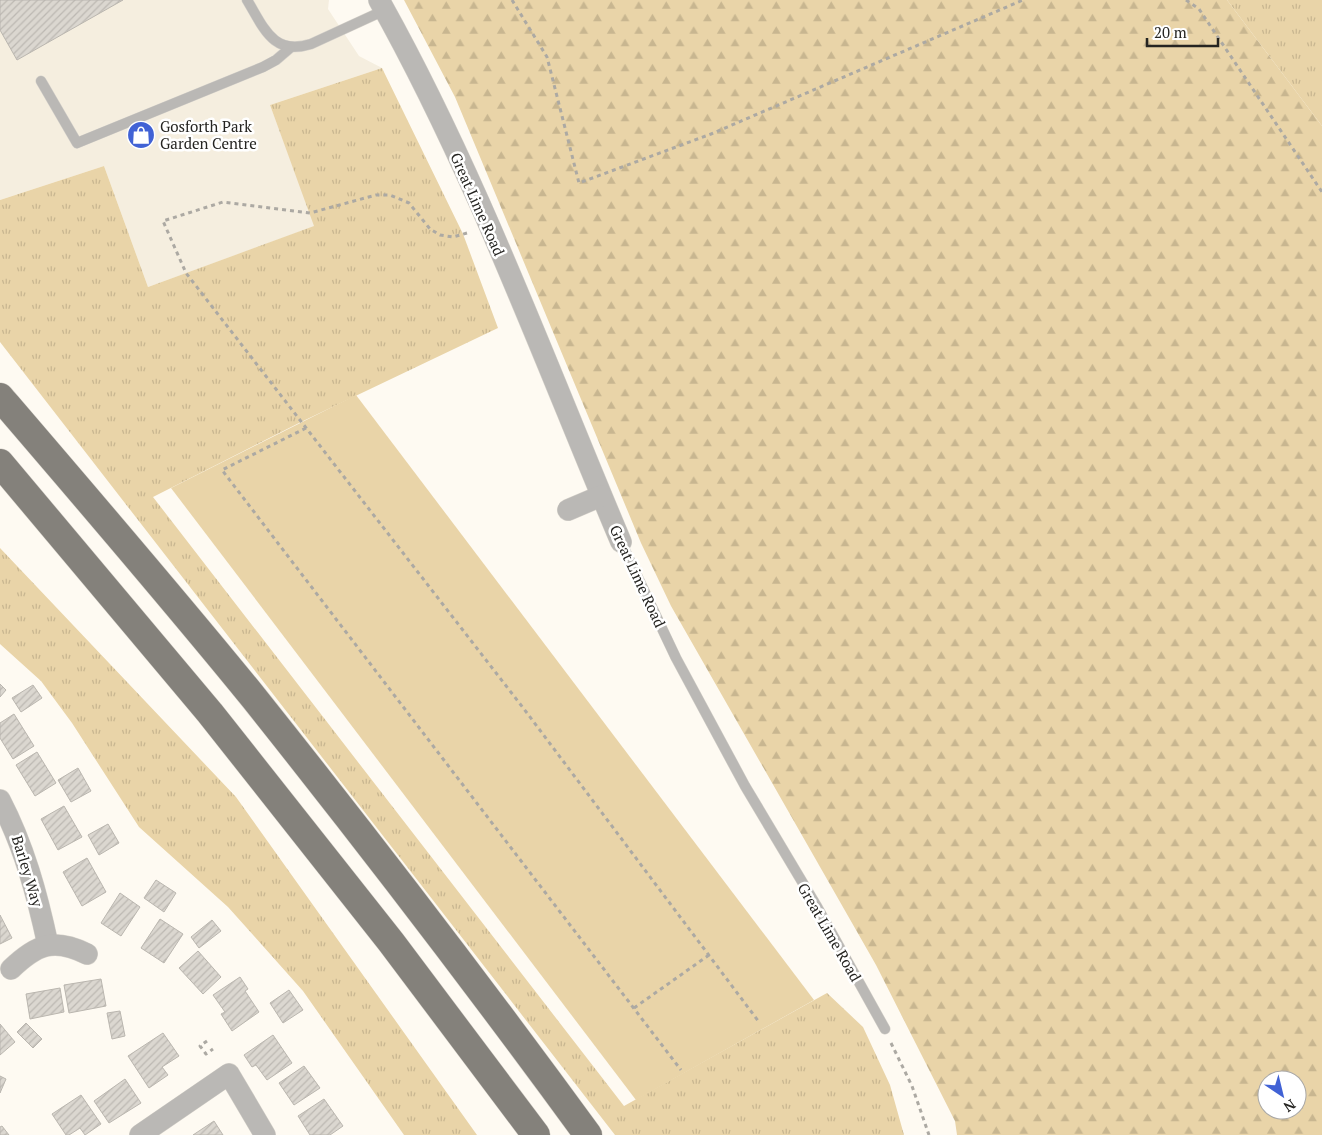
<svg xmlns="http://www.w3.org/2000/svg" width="1322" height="1135" font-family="'PT Serif',serif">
	<defs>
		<pattern id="grass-tufts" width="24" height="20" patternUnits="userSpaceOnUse" patternTransform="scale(1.25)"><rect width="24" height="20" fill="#e9d4a8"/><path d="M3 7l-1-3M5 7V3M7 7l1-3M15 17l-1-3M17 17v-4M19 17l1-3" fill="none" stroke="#c8b690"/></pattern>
		<pattern id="forest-firs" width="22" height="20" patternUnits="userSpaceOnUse" patternTransform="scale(1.25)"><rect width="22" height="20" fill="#e9d4a8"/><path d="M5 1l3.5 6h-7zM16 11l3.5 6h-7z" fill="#c8b690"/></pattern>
		<pattern id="building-hatch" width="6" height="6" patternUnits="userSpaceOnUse" patternTransform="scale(1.25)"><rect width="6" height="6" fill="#dbd7d0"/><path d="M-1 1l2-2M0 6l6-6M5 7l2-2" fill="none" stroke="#bcb8b2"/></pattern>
	</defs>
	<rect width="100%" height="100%" fill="#fefaf2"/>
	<!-- built -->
	<polygon fill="#f5eedf" points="0,0 329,0 328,9 359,56 382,68 270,105 315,226 148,287 104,166 0,200"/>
	<!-- grass -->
	<g fill="url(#grass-tufts)">
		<polygon points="1227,0 1322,0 1322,126"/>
		<polygon points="382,68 463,234 498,328 301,422 153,497 624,1106 827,993 863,1027 890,1085 904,1135 615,1135 0,342 0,200 104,166 148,287 314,226 270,105"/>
		<polygon points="0,548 236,797 477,1135 404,1135 303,991 228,907 139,827 72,723 41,681 0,644"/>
	</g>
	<!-- forest -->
	<path fill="url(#forest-firs)" fill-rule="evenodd" d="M404 0H1227L1322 126V1135H957L955 1121 876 965 671 606 641 543 455 97ZM1267 1080H1297V1110H1267Z"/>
	<!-- green -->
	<polygon fill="#e9d4a8" points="356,395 814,1000 636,1100 171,488"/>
	<!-- building -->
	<g fill="url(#building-hatch)" stroke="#bab6af">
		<polygon points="0,0 123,0 17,60 0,30"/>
		<polygon points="0,684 6,690 0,697"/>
		<polygon points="33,685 42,698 21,712 12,698"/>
		<polygon points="14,714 34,746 13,759 0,738 0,723"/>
		<polygon points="37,752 56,783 35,796 16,765"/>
		<polygon points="78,768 91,791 71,802 58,780"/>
		<polygon points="64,806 82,837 58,850 41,819"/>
		<polygon points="108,824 119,843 99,855 88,835"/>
		<polygon points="87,858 106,892 82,906 63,872"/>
		<polygon points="156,880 176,893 164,912 144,898"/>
		<polygon points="120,893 140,907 121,936 101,923"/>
		<polygon points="0,915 12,938 0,944"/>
		<polygon points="160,919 183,934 164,963 141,948"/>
		<polygon points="212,920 221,931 199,948 191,937"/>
		<polygon points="198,951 221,977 203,994 179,968"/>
		<polygon points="240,977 248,989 245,991 259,1012 232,1031 221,1014 225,1012 213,995"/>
		<polygon points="101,979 106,1006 69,1013 64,985"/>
		<polygon points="60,988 64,1012 30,1019 26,994"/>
		<polygon points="289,990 303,1010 283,1023 270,1003"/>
		<polygon points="120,1011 125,1036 112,1039 107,1013"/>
		<polygon points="26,1023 42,1039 33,1048 17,1032"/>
		<polygon points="0,1024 15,1042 0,1055"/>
		<polygon points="163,1033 179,1056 162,1067 168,1075 149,1088 128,1056"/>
		<polygon points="273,1035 292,1063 267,1080 256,1065 252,1067 244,1055"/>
		<polygon points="304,1066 320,1088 294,1105 279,1083"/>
		<polygon points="0,1076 6,1079 0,1093"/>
		<polygon points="125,1079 141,1103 109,1123 94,1101"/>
		<polygon points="81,1095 101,1124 85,1135 80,1128 69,1135 66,1135 52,1114"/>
		<polygon points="324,1099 343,1126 330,1135 310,1135 298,1116"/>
		<polygon points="214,1121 223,1135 193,1135"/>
		<polygon points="2,1126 9,1135 0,1135 0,1127"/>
	</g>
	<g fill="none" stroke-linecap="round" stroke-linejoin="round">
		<!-- service casing -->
		<g stroke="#d7d3cc" stroke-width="11">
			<g id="service">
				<path d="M247 0C264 28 273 56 311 44L385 10"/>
				<polyline points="41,81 77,143 263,67 276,60 290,48"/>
				<polyline points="621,542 676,658 745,786 816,905 885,1029"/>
			</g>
		</g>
		<!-- minor casing -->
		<g stroke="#d7d3cc" stroke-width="22">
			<g id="minor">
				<path d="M379 0C476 173 544 360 621 542"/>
				<polyline points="568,510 601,496"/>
				<path d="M0 800C24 846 37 894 48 945"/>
				<path d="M11 969C36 945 53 937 87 954"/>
				<polyline points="140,1135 229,1074 265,1135"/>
			</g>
		</g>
		<!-- primary casing -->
		<g stroke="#d7d3cc" stroke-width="29">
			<g id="primary">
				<path d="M0 397C85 496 171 596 254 698 368 841 480 987 588 1135"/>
				<polyline points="0,463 210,713 391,942 536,1135"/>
			</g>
		</g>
		<!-- path -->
		<g stroke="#aca9a3" stroke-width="3" stroke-dasharray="4 4" stroke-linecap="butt">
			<polyline points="512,0 547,57 579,183 711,134 1023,0"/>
			<polyline points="1186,0 1199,9 1322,192"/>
			<polyline points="467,233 453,237 440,235 430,229 409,203 390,195 376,195 310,213 223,202 163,221 186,273 524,709 759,1022"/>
			<polyline points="306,428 222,470 681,1070"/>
			<polyline points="634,1008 709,955"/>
			<polyline points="207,1041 200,1046 206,1054 213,1049"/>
			<polyline points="891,1043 912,1086 929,1135"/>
		</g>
		<!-- service -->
		<use href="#service" stroke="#bab8b5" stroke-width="10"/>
		<!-- minor -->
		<use href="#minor" stroke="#bab8b5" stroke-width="21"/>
		<!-- primary -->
		<use href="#primary" stroke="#84817b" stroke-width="28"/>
	</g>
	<!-- icons -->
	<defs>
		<g id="shop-disc" transform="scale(1.4375)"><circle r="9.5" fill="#4162d5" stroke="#fff"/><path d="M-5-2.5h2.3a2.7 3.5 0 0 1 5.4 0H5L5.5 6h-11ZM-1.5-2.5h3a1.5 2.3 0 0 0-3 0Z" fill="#fff"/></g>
	</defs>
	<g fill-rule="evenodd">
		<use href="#shop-disc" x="141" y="135"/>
	</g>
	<g text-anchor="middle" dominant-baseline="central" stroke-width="5" stroke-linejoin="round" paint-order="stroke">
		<!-- poi labels -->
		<g font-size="15" fill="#252421" stroke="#fff" text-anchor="start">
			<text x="160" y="126">Gosforth Park<tspan x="160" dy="17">Garden Centre</tspan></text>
		</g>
		<!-- street labels -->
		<g font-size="15" fill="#252421" stroke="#fff">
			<text transform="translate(478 204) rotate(66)">Great Lime Road</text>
			<text transform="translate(638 576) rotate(65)">Great Lime Road</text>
			<text transform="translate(28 871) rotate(73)">Barley Way</text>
			<text transform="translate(830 932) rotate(60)">Great Lime Road</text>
		</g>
	</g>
	<!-- north arrow -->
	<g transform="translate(1282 1095) rotate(145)"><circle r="24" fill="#ffffff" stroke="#a8a7a6"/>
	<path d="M0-4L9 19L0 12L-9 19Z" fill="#4162d5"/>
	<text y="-8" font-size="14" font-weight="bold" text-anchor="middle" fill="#252421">N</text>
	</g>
	<!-- scale -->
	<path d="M1147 38v8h71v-8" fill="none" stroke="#252421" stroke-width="2.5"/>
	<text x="1154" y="38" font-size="15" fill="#252421" stroke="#ffffff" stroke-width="4" paint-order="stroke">20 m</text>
</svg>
